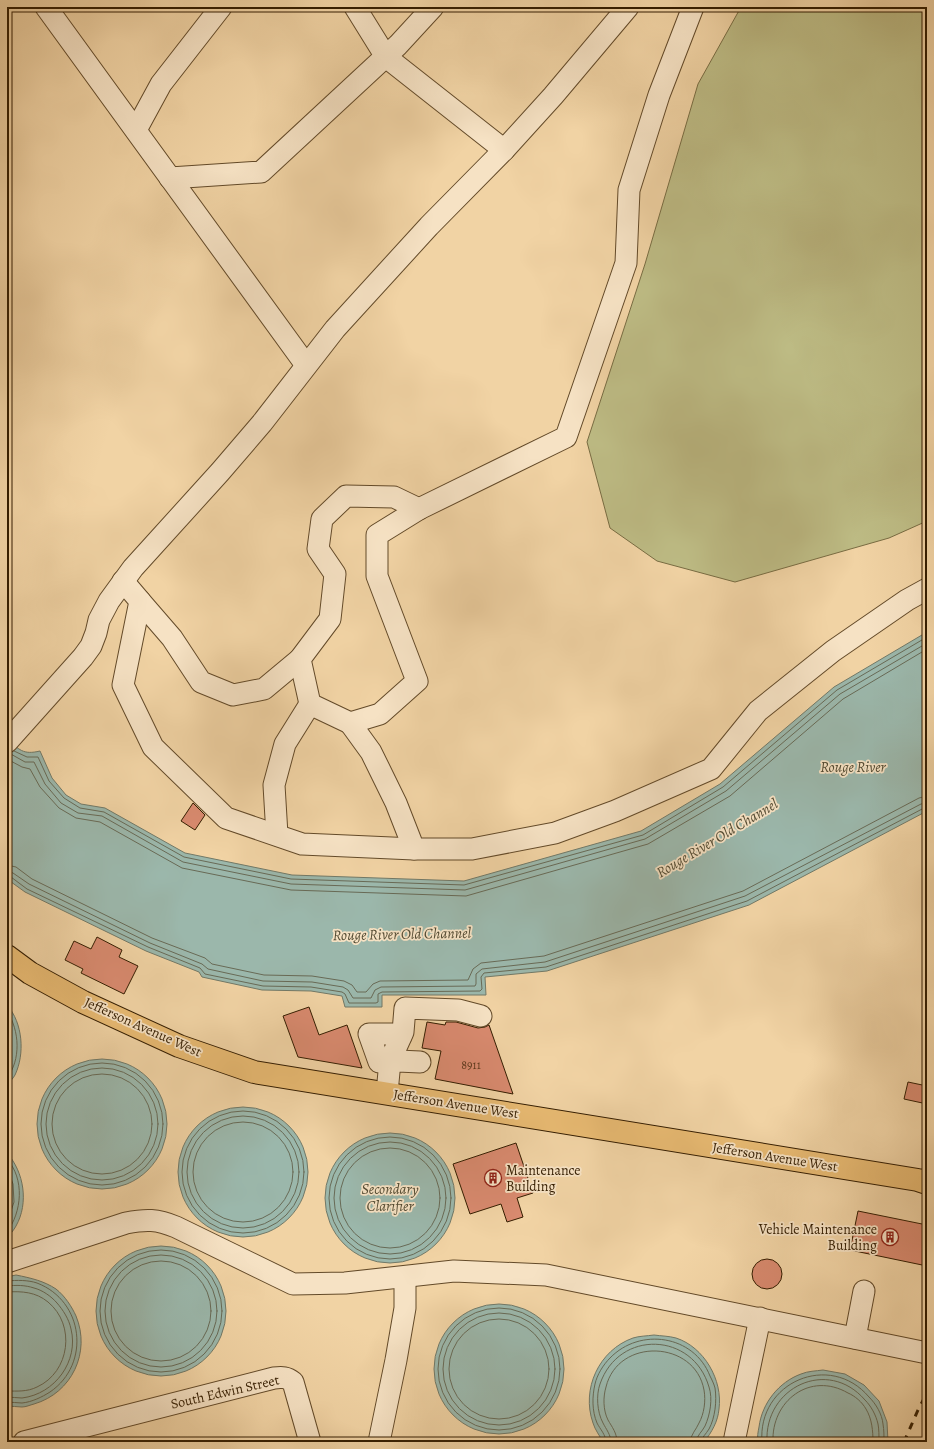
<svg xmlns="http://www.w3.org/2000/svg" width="934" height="1449" font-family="Alegreya,serif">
	<rect width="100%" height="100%" fill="#f1d3a4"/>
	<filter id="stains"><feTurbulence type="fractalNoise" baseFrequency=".005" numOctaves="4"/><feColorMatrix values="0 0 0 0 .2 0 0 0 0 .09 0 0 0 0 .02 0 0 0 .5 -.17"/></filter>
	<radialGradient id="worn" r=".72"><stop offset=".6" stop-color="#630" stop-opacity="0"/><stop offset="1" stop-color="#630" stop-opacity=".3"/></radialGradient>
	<!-- green -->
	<polygon fill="#bdbb84" stroke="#786c42" points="741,7 927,7 927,521 889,538 735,582 657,561 610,528 587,442 645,264 698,84"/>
	<!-- water -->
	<g fill="#9bb7ab" stroke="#727967">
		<path d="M927 632V811L749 905 547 971 485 977 486 995H382V1007H345L342 996 311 991 262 990 202 977 199 972 146 951 25 892 7 879V738C19 750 23 755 40 751L52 778 66 795 81 804 105 808 185 853 292 875 464 881 641 831 720 784 834 687Z"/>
		<path d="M7 1005C23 1023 25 1054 15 1075 13 1079 9 1082 7 1085Z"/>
		<circle cx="102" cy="1124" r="65"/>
		<circle cx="243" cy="1172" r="65"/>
		<circle cx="390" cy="1198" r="65"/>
		<path d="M7 1153C24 1172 29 1203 16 1226 14 1230 10 1234 7 1239Z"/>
		<circle cx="161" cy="1311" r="65"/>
		<path d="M16 1275C31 1278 44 1281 56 1289 65 1296 72 1307 76 1316 91 1352 72 1393 34 1404 30 1405 26 1407 22 1407 17 1407 12 1406 7 1406V1277Z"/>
		<circle cx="499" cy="1369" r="65"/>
		<path d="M654 1335C661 1336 669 1336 676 1338 704 1347 723 1380 719 1409 718 1421 712 1432 704 1442H603C600 1436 595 1430 593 1423 581 1389 599 1350 633 1338 639 1336 647 1336 654 1335Z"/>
		<path d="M823 1370 845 1374 864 1385 879 1401 887 1422 888 1442H758C757 1437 758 1432 759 1427 762 1403 779 1382 801 1374 808 1371 816 1371 823 1370Z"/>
	</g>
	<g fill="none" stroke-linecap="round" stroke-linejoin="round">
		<!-- shore -->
		<g stroke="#686a56" stroke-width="1">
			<polyline points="14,751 27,757 38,757 49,781 64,798 80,808 104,812 184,857 291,879 464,885 643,835 723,787 837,690 927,637"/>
			<polyline points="9,753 25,762 34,762 45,784 61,803 78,813 102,816 183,862 291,884 465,890 645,839 726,791 840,694 927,643"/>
			<polyline points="7,759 22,767 30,769 40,787 59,808 76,818 100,822 182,868 291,890 466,896 648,844 730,796 843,699 927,649"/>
			<polyline points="7,865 16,867 32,879 152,938 205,958 212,964 264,975 312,976 344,981 352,985 357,992 366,992 373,984 380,981 468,980 473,969 481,963 544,956 743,891 919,798 927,796"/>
			<polyline points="7,871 13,873 29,884 150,943 202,964 208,969 263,981 312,982 343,987 348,990 353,998 371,998 375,990 381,987 475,986 476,984 476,974 482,969 545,962 745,896 921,804 927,803"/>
			<polyline points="7,876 11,877 27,889 148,947 200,968 205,974 263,986 311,987 342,992 345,994 349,1003 376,1003 378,1002 378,994 382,992 480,991 482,989 481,977 484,973 546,967 747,901 924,808 927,808"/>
			<path d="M7 1011C20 1031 21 1060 7 1078"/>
			<path d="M7 1023C14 1040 12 1052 7 1069"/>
			<circle cx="102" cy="1124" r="61"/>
			<circle cx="102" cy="1124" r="56"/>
			<circle cx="102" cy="1124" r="50"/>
			<circle cx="243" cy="1172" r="61"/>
			<circle cx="243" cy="1172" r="56"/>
			<circle cx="243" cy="1172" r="50"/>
			<circle cx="390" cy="1198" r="61"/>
			<circle cx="390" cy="1198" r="56"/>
			<circle cx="390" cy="1198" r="50"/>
			<path d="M7 1159C25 1179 22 1212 7 1232"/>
			<polyline points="7,1168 13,1184 14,1202 7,1223"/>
			<circle cx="161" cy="1311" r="61"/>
			<circle cx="161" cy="1311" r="56"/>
			<circle cx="161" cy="1311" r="50"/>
			<path d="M7 1281C17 1280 28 1280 37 1283 84 1301 91 1364 50 1392 42 1397 32 1402 22 1403 17 1403 12 1402 7 1402"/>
			<path d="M7 1286C16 1285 25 1285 34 1288 42 1290 51 1296 57 1303 63 1310 69 1319 71 1329 79 1361 55 1394 22 1398 17 1398 12 1397 7 1397"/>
			<path d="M7 1292C22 1291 36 1292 48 1302 76 1325 70 1372 37 1387 27 1392 17 1391 7 1391"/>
			<circle cx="499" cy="1369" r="61"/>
			<circle cx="499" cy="1369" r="56"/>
			<circle cx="499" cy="1369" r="50"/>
			<path d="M606 1442C606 1435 600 1429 597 1423 592 1411 592 1397 595 1384 597 1375 603 1365 610 1358 640 1327 694 1335 710 1376 712 1380 714 1384 715 1388 717 1401 715 1418 709 1429 706 1434 702 1437 701 1442"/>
			<path d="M611 1442C611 1435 606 1429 603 1423 597 1412 596 1395 600 1384 619 1329 693 1332 709 1387 713 1399 710 1415 705 1426 702 1432 697 1435 696 1442"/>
			<path d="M617 1442C617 1433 612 1427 608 1420 603 1410 603 1397 606 1387 618 1337 695 1340 704 1390 706 1401 704 1414 699 1423 696 1430 691 1434 690 1442"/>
			<path d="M762 1442C757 1382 830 1351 869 1397 876 1404 882 1414 883 1424 884 1430 884 1436 884 1442"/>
			<path d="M767 1442C764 1387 828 1357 865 1400 871 1406 876 1415 878 1424 879 1429 879 1436 879 1442"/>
			<path d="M773 1442C771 1401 810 1371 848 1393 855 1396 862 1402 866 1409 872 1419 873 1431 873 1442"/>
		</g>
	</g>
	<!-- building -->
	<g fill="#d98a6f" stroke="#341d00">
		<polygon points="193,803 205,815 195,830 181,821"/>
		<polygon points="97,937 122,950 119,957 138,966 124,994 81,973 83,969 65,960 74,941 91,949"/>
		<polygon points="309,1007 319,1035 347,1025 362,1068 298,1057 283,1016"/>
		<polygon points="427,1022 445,1025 446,1022 456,1022 478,1028 485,1027 489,1025 513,1094 435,1079 441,1051 422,1048"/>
		<polygon points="908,1082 927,1086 927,1104 904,1099"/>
		<polygon points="516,1143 533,1193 517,1198 523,1217 507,1222 501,1204 470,1214 453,1164"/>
		<polygon points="858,1211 927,1225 927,1266 850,1250"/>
		<circle cx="767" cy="1274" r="15"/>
	</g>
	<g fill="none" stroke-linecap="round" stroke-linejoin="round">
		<!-- minor casing -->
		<g stroke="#634a29" stroke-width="23">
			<g id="minor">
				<polyline points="46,7 306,365"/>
				<polyline points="355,7 386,57 504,150"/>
				<polyline points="693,7 659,95 629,190 626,263 566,437 419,509 377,535 377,576 417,681 380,714 350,723 371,752 396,803 414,849 472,849 555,833 615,811 711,769 758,711 833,651 907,600 927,589"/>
				<polyline points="136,130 161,84 221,7"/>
				<polyline points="170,178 261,172 398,45 433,7"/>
				<polyline points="123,581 140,601 123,685 153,747 226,818 302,844 414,849"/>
				<polyline points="140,601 172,638 201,682 233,695 264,689 300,659"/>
				<polyline points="350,723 310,704 300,659 330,619 335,574 318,549 322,519 346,496 394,497 419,509"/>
				<polyline points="7,742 83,657 91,646 96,633 99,620 109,601 133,568 220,472 262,423 335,329 429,226 504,150 553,96 628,7"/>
				<polyline points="277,835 274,785 285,744 310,704"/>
				<polyline points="401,1036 392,1034 369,1034 379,1062 398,1061 420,1062"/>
				<polyline points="387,1093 390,1061 403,1032 405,1008 458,1010 481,1016"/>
				<path d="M7 1262 126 1223C146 1219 157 1219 176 1227L293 1284 345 1283 454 1271 546 1275 927 1353"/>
				<polyline points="855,1338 864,1291"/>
				<path d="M24 1442 274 1378C282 1377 287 1377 293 1382L310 1442"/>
				<polyline points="379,1442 396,1360 405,1308 405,1277"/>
				<polyline points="734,1442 760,1318"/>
			</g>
		</g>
		<!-- major casing -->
		<g stroke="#341d00" stroke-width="24">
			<polyline id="major" points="7,956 30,973 83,1002 179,1046 254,1072 918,1180 927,1183"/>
		</g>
		<!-- minor -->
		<use href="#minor" stroke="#f6e2c4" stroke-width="21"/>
		<!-- major -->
		<use href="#major" stroke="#e8ba72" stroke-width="22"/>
		<!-- rail -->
		<polyline stroke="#341d00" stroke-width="3" stroke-dasharray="7 7" stroke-linecap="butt" points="904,1442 918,1410 927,1393"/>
	</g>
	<!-- icons -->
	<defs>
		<g id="building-ring" transform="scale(0.9)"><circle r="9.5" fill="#f6e2c4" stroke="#8f2418" stroke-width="1.5"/><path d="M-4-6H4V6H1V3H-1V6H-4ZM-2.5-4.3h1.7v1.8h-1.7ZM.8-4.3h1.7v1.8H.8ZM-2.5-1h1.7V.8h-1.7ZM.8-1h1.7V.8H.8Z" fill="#8f2418"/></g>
	</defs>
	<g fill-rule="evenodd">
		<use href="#building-ring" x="493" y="1178"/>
		<use href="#building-ring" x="890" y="1237"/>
	</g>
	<g text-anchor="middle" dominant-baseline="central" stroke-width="3.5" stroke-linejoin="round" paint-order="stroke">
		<!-- number labels -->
		<g font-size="12" fill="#5d381c">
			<text x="471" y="1065">8911</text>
		</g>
		<!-- street labels -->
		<g font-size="14" fill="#341d00" stroke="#f6e2c4">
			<text transform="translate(143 1027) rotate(24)">Jefferson Avenue West</text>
			<text transform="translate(456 1104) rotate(9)">Jefferson Avenue West</text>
			<text transform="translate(775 1157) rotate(9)">Jefferson Avenue West</text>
			<text transform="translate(225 1392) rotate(-13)">South Edwin Street</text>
		</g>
		<!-- poi labels -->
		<g font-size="14" fill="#341d00" stroke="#f6e2c4" text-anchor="start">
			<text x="506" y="1170">Maintenance<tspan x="506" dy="16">Building</tspan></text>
			<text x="877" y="1229" text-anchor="end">Vehicle Maintenance<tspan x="877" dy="16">Building</tspan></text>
		</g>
		<!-- water labels -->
		<g font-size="15" font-style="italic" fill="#534b33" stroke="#f6e2c4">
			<text x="853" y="767">Rouge River</text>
			<text transform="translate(717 838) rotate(-31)">Rouge River Old Channel</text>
			<text transform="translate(402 934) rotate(-1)">Rouge River Old Channel</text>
			<text x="390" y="1189">Secondary<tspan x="390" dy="17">Clarifier</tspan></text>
		</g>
	</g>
	<!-- margin -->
	<rect width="934" height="1449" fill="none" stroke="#f1d3a4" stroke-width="24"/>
	<rect x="8" y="8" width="918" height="1433" fill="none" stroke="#341d00" stroke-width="2"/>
	<rect x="12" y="12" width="910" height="1425" fill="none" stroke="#341d00"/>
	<rect width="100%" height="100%" filter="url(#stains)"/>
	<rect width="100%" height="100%" fill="url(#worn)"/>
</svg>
